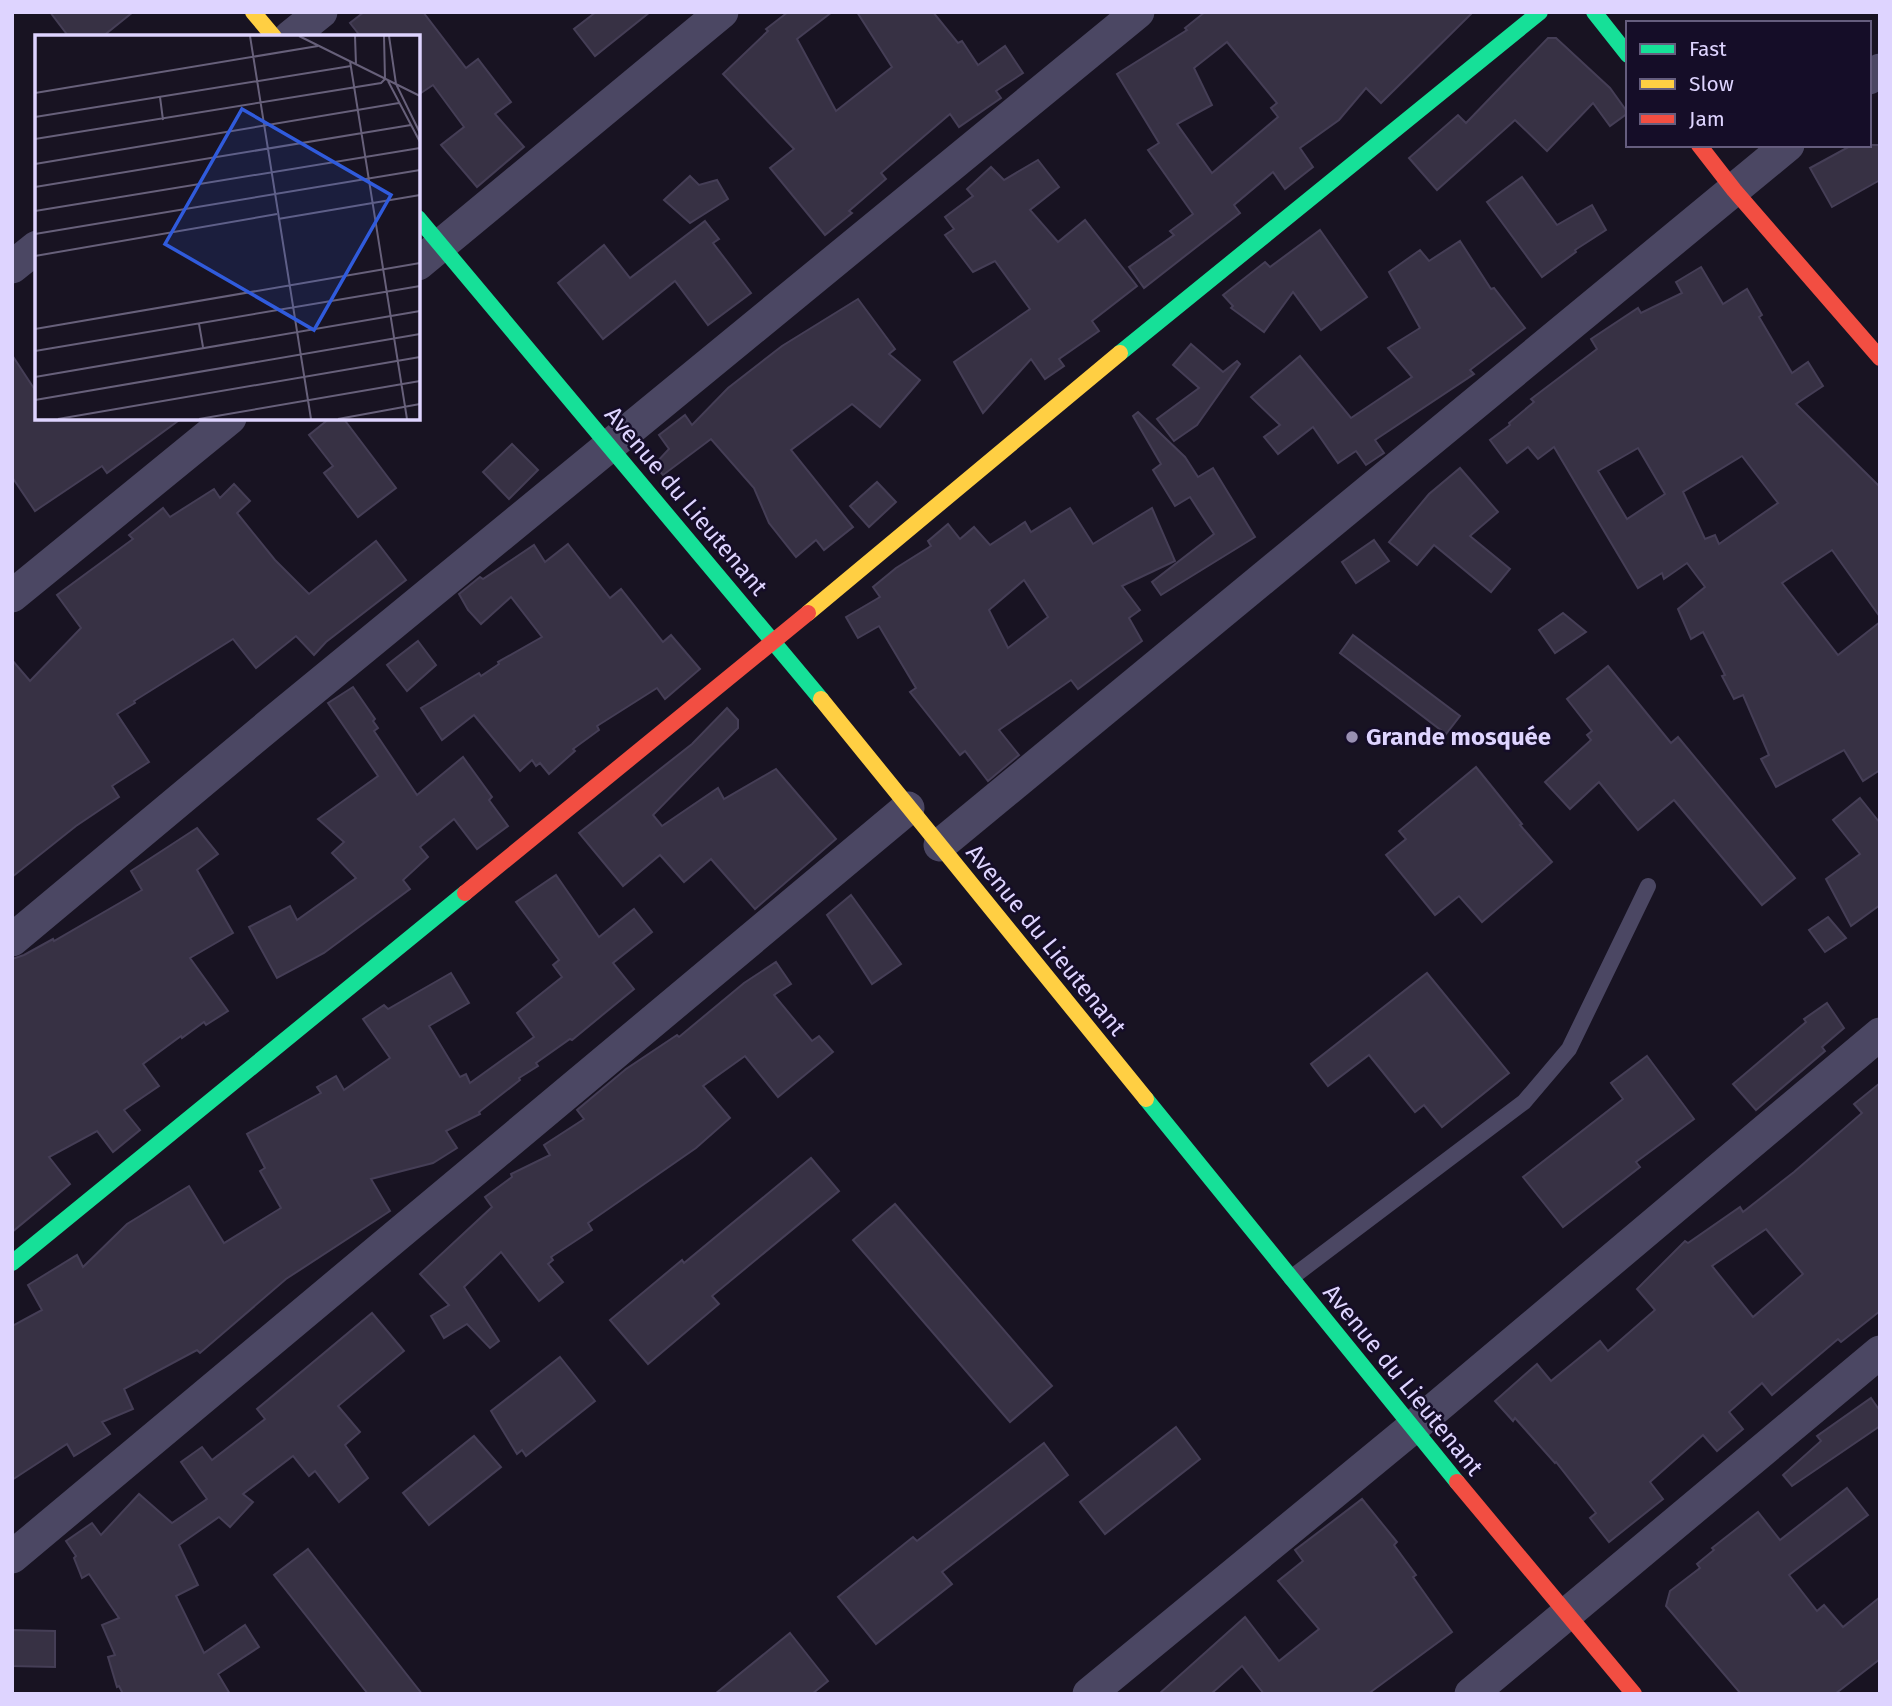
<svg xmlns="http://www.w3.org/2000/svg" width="1892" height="1706" font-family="'Fira Sans',sans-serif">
	<rect width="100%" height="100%" fill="#181322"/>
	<!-- building -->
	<g fill="#373144" stroke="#453e56" stroke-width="2" fill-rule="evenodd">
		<polygon points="50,12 133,12 102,37 69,37"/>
		<polygon points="364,12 423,12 466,68 478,59 511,102 495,114 524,147 477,187 441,145 464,127 433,85 418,95 418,37 361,37 350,23"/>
		<polygon points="596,12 650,12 595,56 574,29"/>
		<polygon points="788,12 832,12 797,39 836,111 892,67 857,12 933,12 958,43 962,41 978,65 1005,46 1023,73 996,91 1001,98 959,127 950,114 881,173 886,179 849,211 852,213 825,235 770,168 794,149 723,74 768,31 766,29"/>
		<path d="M1205 12H1473L1381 103 1366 88 1339 120 1300 148 1313 167 1285 189 1273 172 1234 205 1240 213 1144 288 1129 267 1174 235 1170 231 1193 214 1148 150 1159 143 1117 74 1187 30 1185 28ZM1227 42 1277 103 1271 108 1278 117 1212 173 1177 124 1212 105 1194 68Z"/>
		<polygon points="1548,38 1556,38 1610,88 1628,113 1610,126 1593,103 1547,151 1515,120 1437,190 1409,158 1458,115 1466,123"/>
		<polygon points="1852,145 1880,145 1880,180 1832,207 1810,168"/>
		<polygon points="1038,160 1059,187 1030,210 1058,242 1085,220 1137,286 1092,321 1099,331 1059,359 1064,366 1045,379 1031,359 983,413 954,362 1030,309 995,261 973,272 945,235 954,229 945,217 973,196 967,189 991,167 1004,180"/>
		<polygon points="690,176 699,185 717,180 728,199 690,223 664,200"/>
		<polygon points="1522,177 1557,225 1592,205 1606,230 1575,250 1576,252 1542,277 1487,202"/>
		<polygon points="705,221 719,239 713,243 751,293 708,325 675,281 603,339 558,283 604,245 630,278"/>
		<polygon points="1320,230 1367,297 1321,330 1293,292 1264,332 1231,308 1233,306 1223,295 1265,262 1270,267"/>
		<polygon points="1460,241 1491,289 1494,288 1525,328 1470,370 1474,374 1375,440 1384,453 1366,465 1356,451 1338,463 1313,427 1278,454 1264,437 1280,425 1251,397 1300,356 1351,418 1412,377 1388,348 1420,328 1389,272 1420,250 1429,261"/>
		<path d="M1701 267 1723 304 1747 289 1762 315 1759 317 1792 373 1808 362 1823 386 1796 404 1880 487V617L1832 550 1782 583 1838 655 1880 622V770L1863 781 1844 750 1776 787 1761 759 1769 755 1743 695 1734 699 1722 676 1725 675 1703 632 1691 639 1678 609 1705 587 1687 563 1664 579 1662 573 1638 588 1554 447 1538 459 1528 447 1507 463 1490 440 1510 425 1509 423 1534 402 1531 399 1597 349 1591 339 1638 308 1641 313 1682 293 1676 282ZM1638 448 1665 494 1627 519 1598 471ZM1742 456 1778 503 1719 544 1715 535 1705 539 1683 492Z"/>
		<polygon points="858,299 895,349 889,354 920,380 880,427 852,404 791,450 853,527 824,550 816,540 796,557 769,523 754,488 711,439 663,475 654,465 669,449 659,435 685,415 692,425 728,388 782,346"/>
		<polygon points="1191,344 1223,372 1237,361 1240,364 1197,425 1174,441 1157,419 1199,388 1173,365"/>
		<polygon points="12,355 37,393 37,418 182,418 107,473 102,466 35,511 12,477"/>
		<polygon points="1138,412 1185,457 1198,477 1213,468 1255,537 1161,595 1152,582 1214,534 1190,497 1175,506 1153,470 1161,464 1133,416"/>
		<polygon points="330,418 343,418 396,488 358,517 324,473 333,466 309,435"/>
		<polygon points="512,444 538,470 509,499 483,472"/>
		<polygon points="1460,468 1498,512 1470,536 1510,569 1491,592 1434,545 1417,565 1389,542 1429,494"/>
		<polygon points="877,482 896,502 869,527 850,506"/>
		<polygon points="234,484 250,501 237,513 275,560 309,594 376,541 406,580 326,642 314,655 296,636 256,668 233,639 134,701 135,703 117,714 149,762 112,786 119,797 76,826 12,877 12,660 30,681 81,628 57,595 133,539 129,535 163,508 170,517 214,489 220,498"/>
		<path d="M1070 508 1093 544 1152 508 1175 561 1122 586 1140 610 1129 618 1142 641 1078 689 1071 680 999 730 1019 755 988 781 965 751 960 755 910 692 916 688 879 626 858 638 846 617 880 597 873 587 896 568 931 546 928 541 948 524 960 539 974 527 990 545 1025 522 1031 532ZM1024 580 1048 617 1008 648 989 610Z"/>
		<polygon points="1374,540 1389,561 1356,583 1342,562"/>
		<polygon points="568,544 610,598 621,589 663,642 671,635 700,669 665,699 657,688 597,726 599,730 573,749 575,751 549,774 540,763 536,766 532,760 520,771 474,715 442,740 421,708 479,673 481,676 499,664 498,662 542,637 511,597 481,624 468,610 459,594 480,577 483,579 534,545 545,562"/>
		<polygon points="1563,613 1586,632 1555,653 1539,630"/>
		<polygon points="1353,635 1460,716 1446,734 1340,653"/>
		<polygon points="418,641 436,665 407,691 387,665"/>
		<polygon points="1608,666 1671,743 1678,737 1795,878 1762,905 1674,800 1638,830 1599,782 1570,809 1545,782 1591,740 1587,735 1592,731 1567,699"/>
		<polygon points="353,687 375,719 373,721 378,728 374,731 417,795 463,757 492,797 489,800 508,826 477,849 454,819 420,847 428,857 403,880 410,889 324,953 277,978 249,927 290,906 297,920 356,878 332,853 344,842 318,819 378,776 328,703"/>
		<polygon points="727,708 738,720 738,728 653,815 662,826 718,788 724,799 776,769 836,839 755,909 711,859 684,882 660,855 623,886 579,833 692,744"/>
		<polygon points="1476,767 1522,824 1520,825 1552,862 1482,922 1459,896 1435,915 1386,855 1406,839 1399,831"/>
		<polygon points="1860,798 1880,823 1880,905 1851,926 1826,879 1860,854 1833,820"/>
		<polygon points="197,828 218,854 197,870 233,933 190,958 228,1011 206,1025 204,1022 182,1038 181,1036 143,1064 159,1086 124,1110 140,1130 113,1152 97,1131 49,1157 70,1184 12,1232 12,959 24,955 53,939 54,941 142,890 131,871"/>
		<polygon points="556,875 599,937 634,909 652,932 613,963 634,989 572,1040 570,1039 536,1063 538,1066 519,1078 520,1080 479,1112 480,1114 446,1131 457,1148 433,1163 371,1179 390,1211 286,1279 200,1353 197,1350 124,1389 133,1409 102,1422 110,1434 74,1456 67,1444 12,1480 12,1326 42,1310 28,1285 77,1255 83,1267 127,1224 189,1186 224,1243 281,1208 260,1171 265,1168 247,1134 321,1093 317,1087 336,1076 344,1090 390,1058 363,1019 384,1005 388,1009 451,973 469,1003 429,1026 460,1077 466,1074 470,1083 534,1037 517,1013 562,977 553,965 559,960 516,902"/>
		<polygon points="851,895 901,964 872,984 827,915"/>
		<polygon points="1828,917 1846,938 1825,952 1809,930"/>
		<polygon points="776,962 791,984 774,995 812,1041 819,1036 833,1052 778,1097 745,1056 703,1086 730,1118 696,1148 588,1223 592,1230 551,1257 553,1260 548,1264 563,1282 539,1301 501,1252 464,1287 499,1341 490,1348 467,1324 444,1338 431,1316 449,1305 420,1274 492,1207 485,1197 512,1177 511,1174 550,1155 544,1145 584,1119 577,1110 626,1069 677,1035 679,1037 744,983"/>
		<polygon points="1427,973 1509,1073 1442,1127 1424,1105 1415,1112 1369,1055 1328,1086 1311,1064"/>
		<polygon points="1827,1003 1844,1028 1822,1047 1825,1051 1756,1110 1733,1084 1806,1022 1804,1019"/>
		<polygon points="1647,1056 1694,1119 1636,1162 1640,1167 1563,1227 1523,1177 1623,1099 1611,1083"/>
		<path d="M1880 1083V1311L1841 1342 1838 1339 1772 1395 1762 1383 1729 1412 1743 1429 1717 1451 1703 1435 1650 1482 1663 1499 1609 1542 1590 1518 1596 1513 1556 1462 1555 1463 1515 1418 1513 1421 1495 1401 1537 1364 1551 1381 1600 1341 1608 1351 1655 1310 1637 1289 1685 1241 1688 1243 1740 1207 1743 1212 1794 1172 1862 1113 1854 1104ZM1766 1229 1803 1274 1753 1317 1712 1266Z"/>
		<polygon points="811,1158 839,1191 712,1296 719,1304 648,1364 610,1320 682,1260 684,1263"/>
		<polygon points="895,1204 1052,1386 1010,1422 853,1240"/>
		<polygon points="372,1313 404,1351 338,1406 360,1432 345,1445 368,1478 339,1502 315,1471 309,1476 293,1456 243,1494 253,1502 230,1527 219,1517 179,1545 198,1585 176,1596 204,1653 245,1625 259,1647 218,1674 230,1694 123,1694 119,1686 117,1687 108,1657 115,1655 102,1625 119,1618 89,1574 82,1578 74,1558 76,1556 66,1541 92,1523 101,1535 139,1494 172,1523 207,1499 181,1462 202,1447 212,1460 265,1419 257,1409"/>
		<polygon points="560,1357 595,1401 526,1456 522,1450 517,1454 491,1411"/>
		<polygon points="1871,1398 1880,1411 1880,1426 1792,1486 1783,1475 1821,1441 1817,1436"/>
		<polygon points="1176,1427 1200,1459 1105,1534 1080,1502"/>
		<polygon points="474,1436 501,1467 429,1525 403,1493"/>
		<polygon points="1044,1443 1068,1475 942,1572 952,1584 876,1644 838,1597 913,1537 917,1541"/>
		<polygon points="1847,1488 1868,1515 1789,1575 1817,1611 1824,1605 1843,1627 1880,1597 1880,1659 1835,1694 1741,1694 1666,1606 1670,1591 1700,1568 1697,1564 1714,1550 1712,1548 1758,1512 1780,1540"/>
		<polygon points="1362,1499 1397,1542 1394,1545 1416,1575 1413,1577 1452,1632 1368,1694 1264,1694 1242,1666 1211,1694 1159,1694 1245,1617 1279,1661 1319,1629 1278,1581 1303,1561 1295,1550"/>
		<polygon points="308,1549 422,1694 368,1694 274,1575"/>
		<polygon points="12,1630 55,1631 55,1667 12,1666"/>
		<polygon points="790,1633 828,1681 812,1694 715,1694"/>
	</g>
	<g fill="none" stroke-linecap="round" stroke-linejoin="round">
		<!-- lane -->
		<polyline stroke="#4b4763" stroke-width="16" points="1291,1278 1524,1102 1569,1049 1648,886"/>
		<!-- street -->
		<g stroke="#4b4763" stroke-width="33">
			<polyline points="290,37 321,12"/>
			<polyline points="1869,78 1880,70"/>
			<polyline points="418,264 722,12"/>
			<polyline points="12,267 37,247"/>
			<polyline points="12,596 230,418"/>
			<polyline points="940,845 1788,145"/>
			<polyline points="12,940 273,722 1138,12"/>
			<polyline points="12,1557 908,808"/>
			<polyline points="1089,1694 1412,1428 1880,1034"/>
			<polyline points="1471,1694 1880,1352"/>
		</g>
		<!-- fast -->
		<g stroke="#16e098" stroke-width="16">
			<polyline points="1594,12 1628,55"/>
			<polyline points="418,218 821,699"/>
			<polyline points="1120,353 1540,12"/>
			<polyline points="1146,1099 1457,1482"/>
			<polyline points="12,1263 465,893"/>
		</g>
		<!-- slow -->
		<g stroke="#ffcf43" stroke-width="16">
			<polyline points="253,12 274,37"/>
			<polyline points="808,613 1120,353"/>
			<polyline points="821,699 1146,1099"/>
		</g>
		<!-- jam -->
		<g stroke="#f24e42" stroke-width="16">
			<polyline points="1699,145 1734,190 1880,358"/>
			<polyline points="465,893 808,613"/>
			<polyline points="1457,1482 1634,1694"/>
		</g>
	</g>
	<!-- markers -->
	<circle fill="#9990b2" stroke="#150d28" stroke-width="2.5" cx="1352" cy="737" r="7"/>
	<g text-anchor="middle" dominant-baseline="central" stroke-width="5" stroke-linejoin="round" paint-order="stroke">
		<!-- street labels -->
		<g font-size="24" fill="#ded4ff" stroke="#150d28">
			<text transform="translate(686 501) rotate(50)">Avenue du Lieutenant</text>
			<text transform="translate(1046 940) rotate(51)">Avenue du Lieutenant</text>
			<text transform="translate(1403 1380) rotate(51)">Avenue du Lieutenant</text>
		</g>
		<!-- poi labels -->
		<g font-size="24" font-weight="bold" fill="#ded4ff" stroke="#150d28" text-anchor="start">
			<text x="1366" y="737">Grande mosquée</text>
		</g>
	</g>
	<!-- overview -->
	<g transform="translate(35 35)">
		<rect width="385" height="385" fill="#181322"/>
		<path fill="none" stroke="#67607a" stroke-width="2" d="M215 1 276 384M264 1 385 61M320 1 321 30M354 1 361 49 385 98M315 26 372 384M353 46 385 107M0 58 283 11M125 62 128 85M0 82 316 31M0 104 346 48 350 44 349 1M0 129 364 68M0 152 376 90M0 176 385 113M243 184 385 160M0 199 385 135M0 221 242 179M164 289 168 312M0 294 385 228M0 316 385 251M0 342 385 276M0 365 385 299M23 384 385 322M164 384 385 346M303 384 385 369"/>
		<path fill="#305bdc" fill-opacity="0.15" stroke="#305bdc" stroke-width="3.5" d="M207 74 356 160 279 295 130 209Z"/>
		<rect width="385" height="385" fill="none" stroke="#ded4ff" stroke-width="3.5"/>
	</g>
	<!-- border -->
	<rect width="1892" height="1706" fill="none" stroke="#ded4ff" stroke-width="28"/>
	<!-- legend -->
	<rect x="1626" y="21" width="245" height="126" fill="#150d28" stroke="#655d7e" stroke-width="2"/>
	<rect x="1640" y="44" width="35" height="10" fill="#16e098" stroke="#655d7e" stroke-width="2"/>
	<text x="1689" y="56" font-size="21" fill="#ded4ff">Fast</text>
	<rect x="1640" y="79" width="35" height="10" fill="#ffcf43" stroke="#655d7e" stroke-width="2"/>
	<text x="1689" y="91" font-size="21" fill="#ded4ff">Slow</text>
	<rect x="1640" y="114" width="35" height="10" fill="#f24e42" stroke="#655d7e" stroke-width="2"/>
	<text x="1689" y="126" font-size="21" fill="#ded4ff">Jam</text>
</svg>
